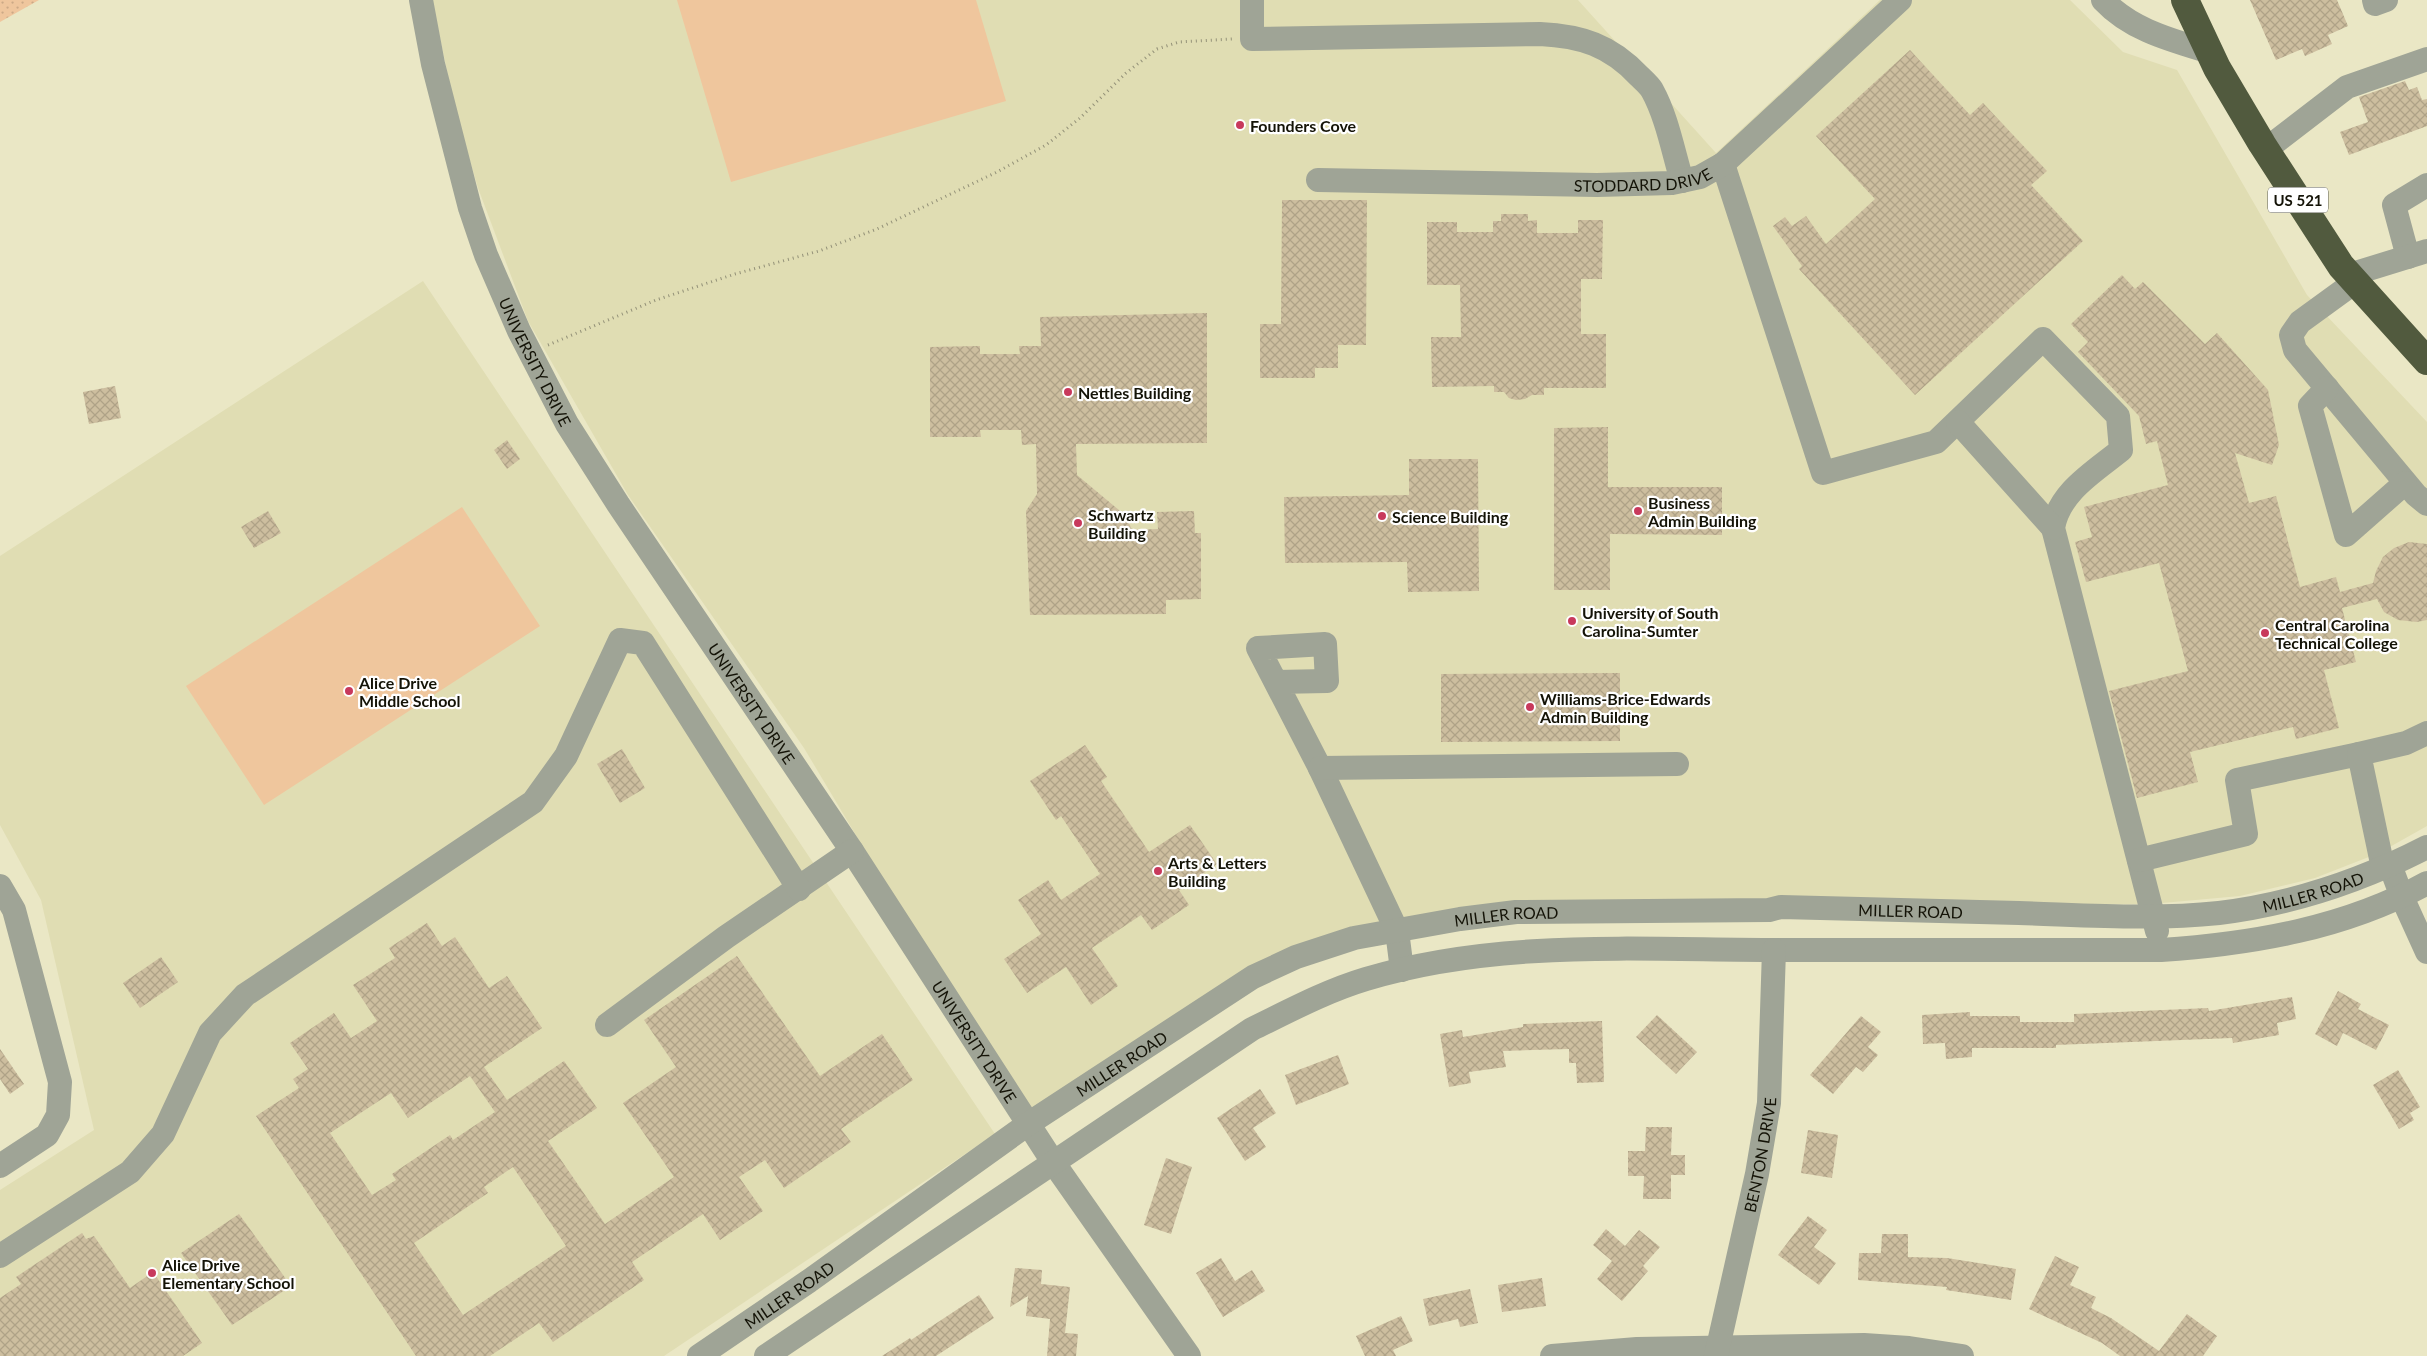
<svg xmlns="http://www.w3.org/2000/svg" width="2427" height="1356" font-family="Lato,sans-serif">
	<defs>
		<pattern id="park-dots" width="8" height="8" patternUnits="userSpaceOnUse" patternTransform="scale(1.25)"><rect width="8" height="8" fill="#efc69d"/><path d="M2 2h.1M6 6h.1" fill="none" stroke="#cca986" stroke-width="1.8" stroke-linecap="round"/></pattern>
		<pattern id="building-cross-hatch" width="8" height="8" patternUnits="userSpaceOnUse" patternTransform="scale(1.25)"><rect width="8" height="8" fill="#cdbe9f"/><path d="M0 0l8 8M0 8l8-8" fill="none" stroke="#afa287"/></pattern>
	</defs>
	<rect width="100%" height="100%" fill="#eae7c5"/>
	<!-- built -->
	<g fill="#e0ddb3">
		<polygon points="432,0 1578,0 1716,153 1880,0 2070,0 2123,52 2177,70 2307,295 2427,422 2427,826 2379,853 2315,878 2240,896 2151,904 1543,908 1336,940 1028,1124 804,748 628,495 528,321 478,188 456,113"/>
		<polygon points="423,281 995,1134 664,1356 0,1356 0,1190 94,1130 41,900 0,825 0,556"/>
	</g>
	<!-- park -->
	<polygon fill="url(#park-dots)" points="0,0 39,0 0,22"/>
	<!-- pitch -->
	<g fill="#efc69d">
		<polygon points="677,0 976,0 1006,101 731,182"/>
		<polygon points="462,507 540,626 264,805 186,686"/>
	</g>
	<!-- building -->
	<g fill="url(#building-cross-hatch)" fill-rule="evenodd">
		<polygon points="2250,0 2337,0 2348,26 2328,35 2332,44 2305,56 2302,49 2276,60"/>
		<polygon points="1910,50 1970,115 1983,103 2047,171 2031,185 2083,241 1915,395 1799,269 1802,266 1773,226 1785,217 1792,226 1806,216 1826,244 1875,199 1816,136"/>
		<polygon points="2405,81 2409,90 2417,87 2422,100 2427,99 2427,126 2349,155 2340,132 2368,122 2359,97"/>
		<polygon points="1282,200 1367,200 1366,345 1338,345 1338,368 1315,368 1315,378 1260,378 1260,324 1281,324"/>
		<polygon points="1501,214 1528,214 1528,221 1537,220 1537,233 1578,233 1578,220 1603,220 1602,279 1581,279 1581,334 1606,334 1606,388 1544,388 1544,395 1532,395 1525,399 1516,400 1509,398 1504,392 1494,392 1494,386 1432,387 1431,337 1461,337 1460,285 1427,285 1427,222 1457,222 1457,232 1493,232 1493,221 1501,221"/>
		<polygon points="2122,275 2135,289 2143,282 2205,344 2217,333 2268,390 2279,445 2272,465 2235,453 2249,503 2276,496 2300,587 2336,577 2340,592 2373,583 2376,571 2383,557 2394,548 2409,542 2427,544 2427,620 2417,622 2398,620 2384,612 2377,599 2342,608 2356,662 2324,670 2339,728 2296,739 2293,727 2190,752 2198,782 2137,798 2109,691 2188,671 2159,563 2086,582 2075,542 2092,537 2084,507 2168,485 2157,441 2146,444 2139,416 2078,352 2088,342 2071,324"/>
		<polygon points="1207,313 1207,443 1076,444 1077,475 1126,516 1132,530 1158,529 1157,512 1194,511 1195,533 1201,533 1201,599 1166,600 1166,614 1030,615 1026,511 1037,494 1036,444 1022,445 1021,430 980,430 981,437 930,437 930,347 980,346 980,354 1020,354 1019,346 1041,346 1040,317"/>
		<polygon points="115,386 121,418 89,424 83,392"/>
		<polygon points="1608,427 1608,487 1722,487 1722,535 1610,534 1610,590 1554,590 1554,428"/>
		<polygon points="507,440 520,459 507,469 494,450"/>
		<polygon points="1409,459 1478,459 1479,591 1408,592 1407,562 1285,563 1284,497 1409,495"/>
		<polygon points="268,511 281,533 254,548 241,527"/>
		<polygon points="1620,673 1620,741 1441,742 1441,674"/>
		<polygon points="1085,745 1107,777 1101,781 1149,852 1190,825 1217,864 1179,890 1189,905 1152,930 1141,915 1092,948 1118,986 1091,1005 1066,967 1027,993 1004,959 1041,934 1018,900 1048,880 1061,900 1100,874 1061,816 1056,820 1030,781"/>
		<polygon points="622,749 645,788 620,803 597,764"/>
		<path d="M427 923 442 946 455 937 489 988 507 976 542 1028 484 1067 507 1100 564 1061 597 1108 548 1141 605 1224 674 1177 623 1103 676 1067 644 1020 737 956 820 1076 882 1034 913 1080 841 1129 851 1142 784 1188 765 1160 739 1177 763 1211 720 1240 703 1214 632 1262 644 1280 553 1342 539 1323 490 1356H416L256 1116 299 1088 293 1079 308 1069 290 1043 334 1013 351 1038 377 1021 353 985 395 958 389 948ZM470 1076 495 1112 453 1140 450 1135 392 1174 396 1180 372 1195 330 1133 391 1093 408 1118ZM513 1167 566 1246 463 1315 414 1243 488 1193 484 1187Z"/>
		<polygon points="161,957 178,982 140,1008 123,983"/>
		<polygon points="2338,991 2361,1004 2358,1009 2389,1025 2376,1050 2343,1033 2337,1046 2315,1034"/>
		<polygon points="2292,997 2296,1019 2277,1023 2279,1035 2233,1043 2232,1038 2056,1045 2056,1048 1972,1048 1972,1057 1946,1059 1945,1043 1923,1044 1922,1015 1970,1012 1970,1016 2020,1016 2020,1022 2074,1022 2074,1014 2208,1008 2209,1011"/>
		<polygon points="1657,1015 1697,1052 1676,1074 1636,1037"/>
		<polygon points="1861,1016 1881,1032 1868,1047 1878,1055 1863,1072 1856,1067 1833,1094 1810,1075"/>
		<polygon points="1602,1021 1604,1082 1577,1083 1576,1063 1569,1063 1569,1049 1503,1051 1506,1067 1469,1072 1471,1083 1449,1087 1440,1034 1462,1030 1463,1037 1523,1027 1523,1024"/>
		<polygon points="0,1049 24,1084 10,1094 0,1079"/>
		<polygon points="1338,1055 1349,1084 1296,1105 1285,1075"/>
		<polygon points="2398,1070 2420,1107 2410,1113 2414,1120 2399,1129 2373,1085"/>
		<polygon points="1260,1089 1276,1113 1253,1128 1266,1147 1245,1161 1217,1118"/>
		<polygon points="1646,1127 1672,1127 1671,1155 1685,1155 1685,1175 1671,1175 1671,1199 1643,1199 1644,1176 1628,1176 1628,1151 1645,1151"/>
		<polygon points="1808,1130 1838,1135 1832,1178 1801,1173"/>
		<polygon points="1166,1158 1192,1167 1171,1234 1144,1225"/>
		<polygon points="239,1214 291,1286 232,1325 181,1253"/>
		<polygon points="1808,1216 1827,1230 1814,1247 1836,1263 1819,1285 1778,1255"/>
		<polygon points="1606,1229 1625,1246 1639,1230 1660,1247 1643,1266 1648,1271 1622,1301 1597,1279 1612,1261 1593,1245"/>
		<polygon points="82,1233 86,1239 94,1236 130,1288 153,1272 202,1343 183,1356 0,1356 0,1298 21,1284 16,1277"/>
		<polygon points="1882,1234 1908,1234 1908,1257 1947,1258 2016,1269 2011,1300 1946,1290 1947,1287 1858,1280 1859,1253 1881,1253"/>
		<polygon points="2055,1256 2079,1267 2070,1285 2096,1297 2091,1308 2111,1318 2159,1351 2187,1314 2217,1336 2203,1356 2120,1356 2102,1343 2029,1309"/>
		<polygon points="1221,1258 1235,1281 1252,1270 1265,1291 1223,1317 1196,1273"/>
		<polygon points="1015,1268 1042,1270 1041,1284 1070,1287 1065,1333 1078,1334 1076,1356 1047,1356 1050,1319 1026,1316 1028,1296 1010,1307"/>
		<polygon points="1542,1278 1546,1306 1502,1312 1498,1285"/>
		<polygon points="1470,1289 1478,1323 1460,1327 1458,1319 1429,1326 1423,1299"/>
		<polygon points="979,1295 994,1318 936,1356 882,1356 910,1338 911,1340"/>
		<polygon points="1401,1316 1413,1341 1393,1350 1396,1356 1365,1356 1356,1336"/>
	</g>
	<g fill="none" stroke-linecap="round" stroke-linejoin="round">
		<!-- path -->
		<polyline stroke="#939178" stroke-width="3" stroke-dasharray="1 4" stroke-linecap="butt" points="548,345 656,300 735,274 819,251 877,229 997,172 1046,145 1080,118 1126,73 1157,49 1179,42 1232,39"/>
		<!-- minor -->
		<g stroke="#9fa496" stroke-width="24">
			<path id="s1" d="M421 0 433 64 470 208 486 255 519 331 567 424 618 504 852 851 1053 1162 1189 1356"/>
			<path d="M1252 0V39L1540 34C1581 36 1610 45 1639 76 1643 80 1649 85 1652 90 1667 117 1673 151 1682 181"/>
			<path d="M2103 0C2131 30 2171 40 2210 52"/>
			<polyline points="2374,0 2375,4 2386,0"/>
			<polyline points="2265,150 2347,87 2427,59"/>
			<path d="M1723 164 1823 473 1936 442 2043 339 2118 416 2121 450C2094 472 2059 492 2053 528L2157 931"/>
			<path id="s2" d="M1318 180 1597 185 1672 183 1700 177 1723 164 1900 0"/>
			<polyline points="2408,257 2394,205 2427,185"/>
			<polyline points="2349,275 2427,251"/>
			<polyline points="2355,282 2300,322 2291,335 2295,350 2416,495 2427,504"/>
			<polyline points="2327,388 2310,406 2346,535 2405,483"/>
			<polyline points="1958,422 2053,528"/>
			<polyline points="1276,682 1327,681 1325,644 1258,648 1320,768 1397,931 1402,970"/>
			<polyline points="1320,768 1677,764"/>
			<polyline points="2139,860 2246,834 2237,780 2359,754"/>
			<polyline points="2390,865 2402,897 2427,952"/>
			<polyline points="2383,868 2359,754 2406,743 2427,733"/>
			<polyline points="0,886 14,910 60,1082 58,1115 47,1135 0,1166"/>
			<polyline points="607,1025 726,937 852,851"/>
			<polyline points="0,1256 130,1172 163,1134 210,1033 245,995 533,802 566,756 620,640 643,643 799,889"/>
			<path id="s3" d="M699 1356 809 1281 1028 1124 1253 977 1296 957 1354 938 1460 919 1516 912 1769 910 1781 907C1860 909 1939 911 2019 913 2085 915 2153 920 2219 913 2292 904 2363 880 2427 847"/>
			<path d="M766 1356 1252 1029C1289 1011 1326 991 1366 979 1498 939 1640 950 1776 950 1904 950 2032 950 2161 950 2252 944 2346 928 2427 883"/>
			<polyline points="1552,1356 1637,1349 1864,1345 1909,1348 1962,1356"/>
			<path id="s4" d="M1716 1356 1757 1174 1769 1103 1774 950"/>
		</g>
		<!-- highway -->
		<polyline stroke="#515a3e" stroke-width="28" points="2185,0 2217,68 2262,144 2341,266 2427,361"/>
	</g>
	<!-- markers -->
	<g fill="#c8395c" stroke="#fff" stroke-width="2">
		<circle cx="1240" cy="125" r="5"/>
		<circle cx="1068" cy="392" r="5"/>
		<circle cx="1638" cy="511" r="5"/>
		<circle cx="1382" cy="516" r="5"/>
		<circle cx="1078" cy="523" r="5"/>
		<circle cx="1572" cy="621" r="5"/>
		<circle cx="2265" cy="633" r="5"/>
		<circle cx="349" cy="691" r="5"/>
		<circle cx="1530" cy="707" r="5"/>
		<circle cx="1158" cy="871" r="5"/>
		<circle cx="152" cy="1273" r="5"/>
	</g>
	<g text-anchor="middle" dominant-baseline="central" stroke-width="4.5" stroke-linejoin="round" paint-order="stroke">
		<!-- shield labels -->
		<rect fill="#fff" stroke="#5a5a51" stroke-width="1" x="2268" y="187.5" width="60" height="25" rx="4"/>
		<g font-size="15" font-weight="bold" fill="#141307">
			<text x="2298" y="200">US 521</text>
		</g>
		<!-- poi labels -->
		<g font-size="16" font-weight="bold" fill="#141307" stroke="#fff" text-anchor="start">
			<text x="1250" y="125">Founders Cove</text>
			<text x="1078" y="392">Nettles Building</text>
			<text x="1648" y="502">Business<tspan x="1648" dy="18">Admin Building</tspan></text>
			<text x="1088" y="514">Schwartz<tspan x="1088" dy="18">Building</tspan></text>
			<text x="1392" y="516">Science Building</text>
			<text x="1582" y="612">University of South<tspan x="1582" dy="18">Carolina-Sumter</tspan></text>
			<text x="2275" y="624">Central Carolina<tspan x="2275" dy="18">Technical College</tspan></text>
			<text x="359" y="682">Alice Drive<tspan x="359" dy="18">Middle School</tspan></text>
			<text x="1540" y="698">Williams-Brice-Edwards<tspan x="1540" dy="18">Admin Building</tspan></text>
			<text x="1168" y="862">Arts &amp; Letters<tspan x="1168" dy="18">Building</tspan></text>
			<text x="162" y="1264">Alice Drive<tspan x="162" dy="18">Elementary School</tspan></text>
		</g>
		<!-- street labels -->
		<g font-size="16" fill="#141307" stroke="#fff">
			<text stroke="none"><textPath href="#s2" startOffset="325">STODDARD DRIVE</textPath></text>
			<text stroke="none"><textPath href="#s1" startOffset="381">UNIVERSITY DRIVE</textPath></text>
			<text stroke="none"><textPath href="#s1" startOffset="786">UNIVERSITY DRIVE</textPath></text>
			<text stroke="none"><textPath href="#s3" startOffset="1744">MILLER ROAD</textPath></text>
			<text stroke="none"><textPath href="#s3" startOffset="1339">MILLER ROAD</textPath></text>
			<text stroke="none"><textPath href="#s3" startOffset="934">MILLER ROAD</textPath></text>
			<text stroke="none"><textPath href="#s1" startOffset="1191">UNIVERSITY DRIVE</textPath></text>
			<text stroke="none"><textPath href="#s3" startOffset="514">MILLER ROAD</textPath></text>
			<text stroke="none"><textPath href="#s4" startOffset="206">BENTON DRIVE</textPath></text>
			<text stroke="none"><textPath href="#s3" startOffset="109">MILLER ROAD</textPath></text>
		</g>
	</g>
</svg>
